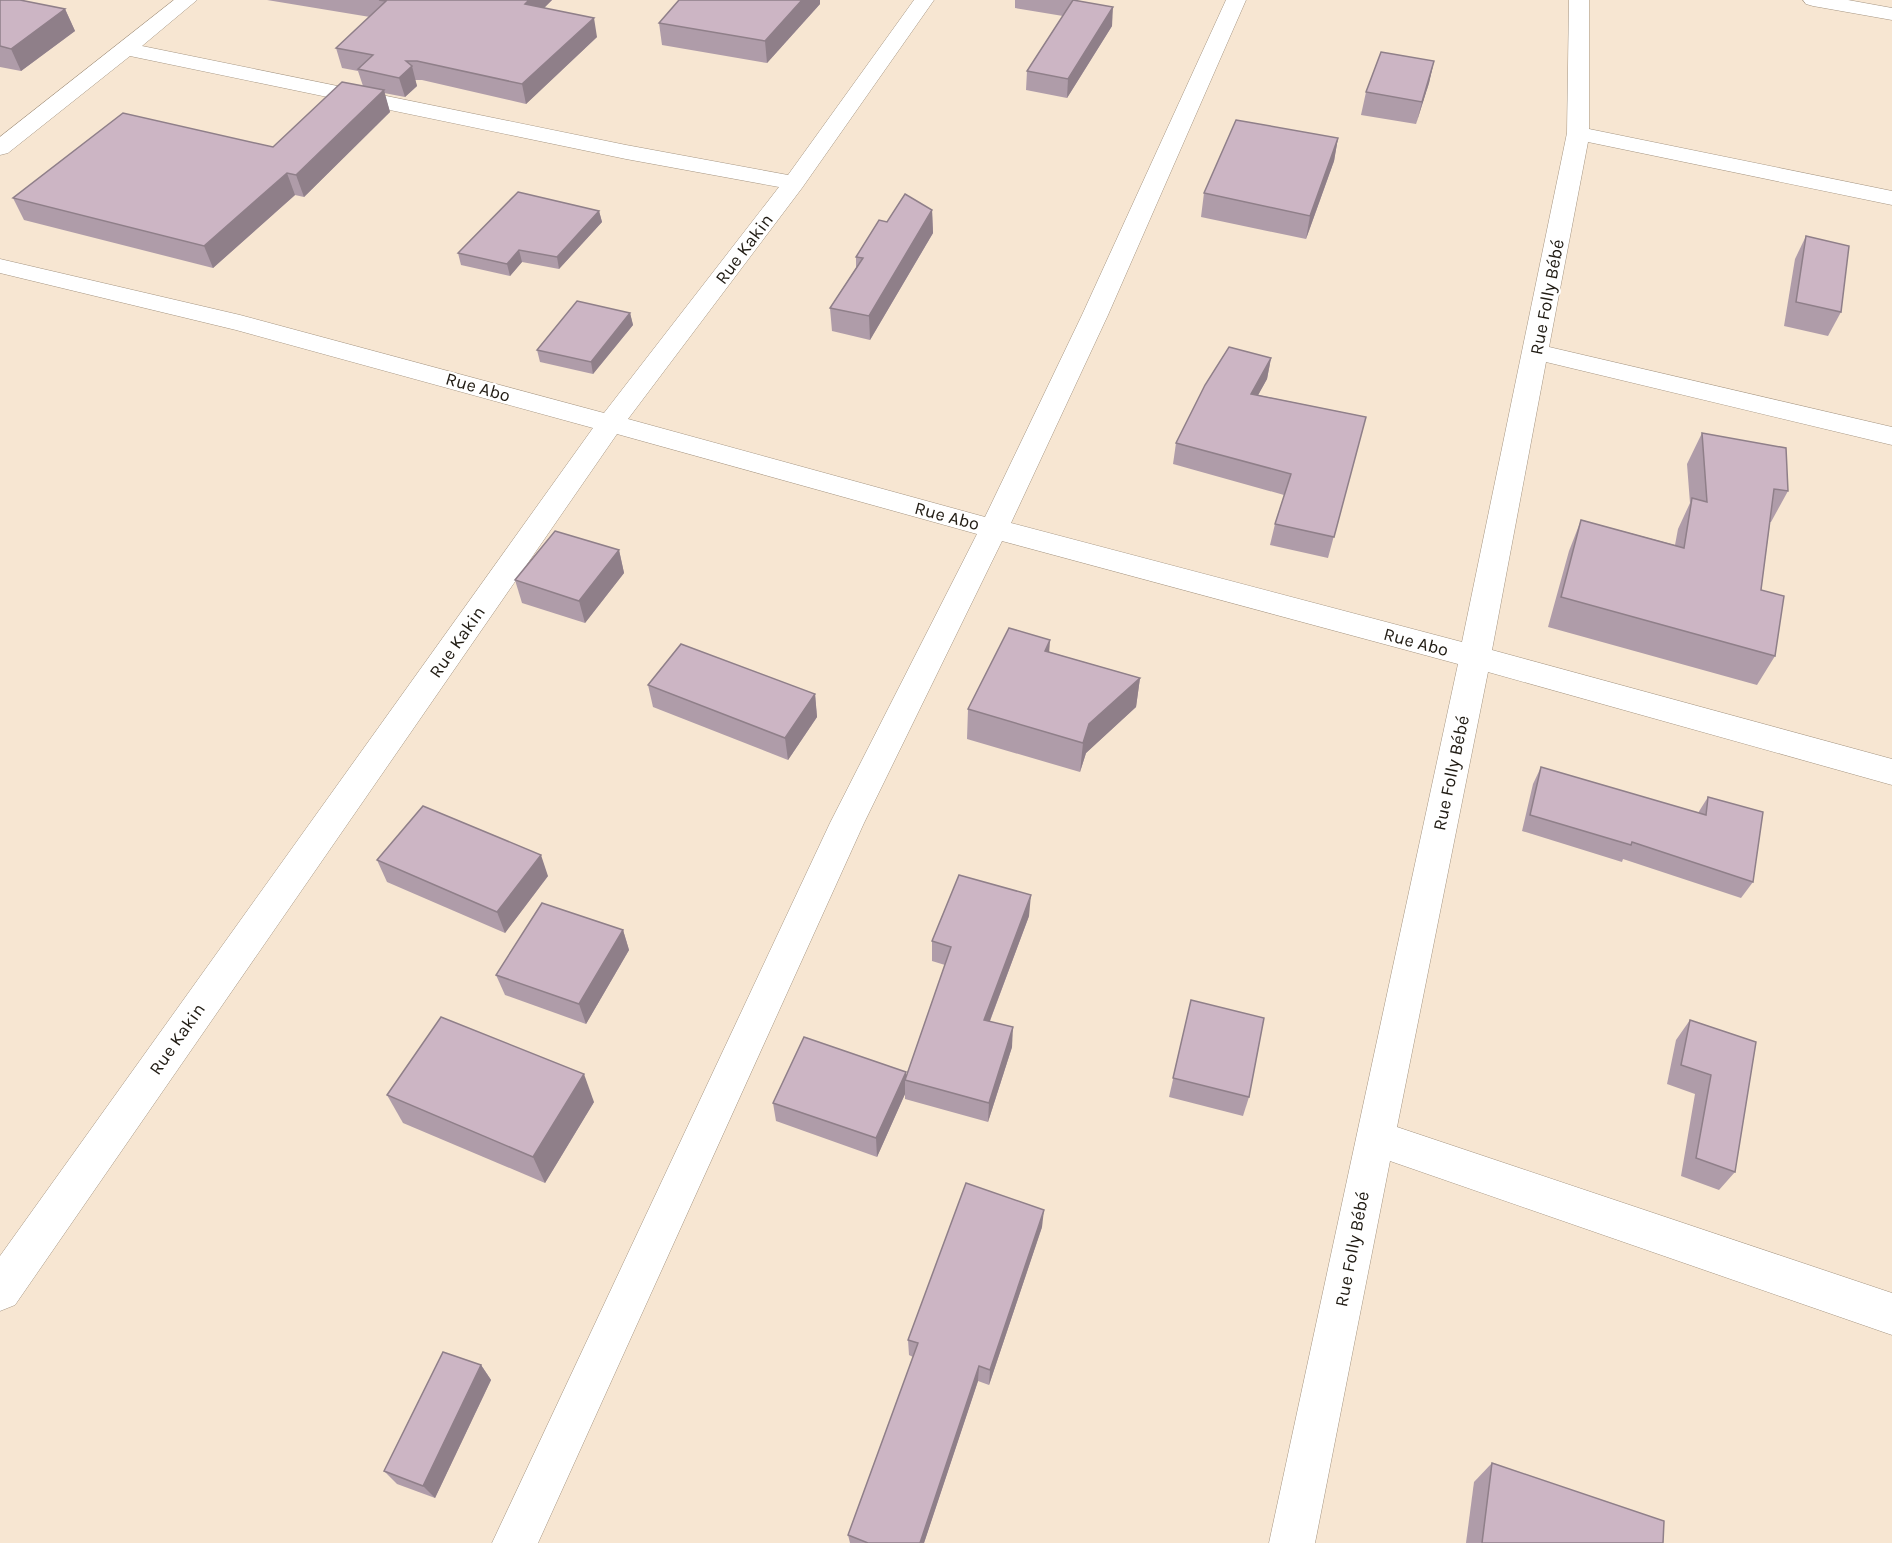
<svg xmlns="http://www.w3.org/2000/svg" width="1892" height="1543" font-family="Karla,sans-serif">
	<rect width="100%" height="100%" fill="#f7e6d2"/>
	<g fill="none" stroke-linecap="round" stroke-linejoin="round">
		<!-- minor casing -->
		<g stroke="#a59582" stroke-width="1">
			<g id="minor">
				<polygon points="174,0 197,0 142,46 626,145 788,175 914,0 934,0 802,188 628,419 985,517 1082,315 1226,0 1246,0 1108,315 1011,523 1462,642 1567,133 1569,0 1589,0 1589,129 1892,191 1892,205 1588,142 1549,347 1892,427 1892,445 1546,362 1492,650 1892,759 1892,785 1488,672 1397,1127 1892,1293 1892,1335 1390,1161 1315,1543 1269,1543 1458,664 1002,541 864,823 538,1543 492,1543 830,823 977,534 617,434 15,1305 0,1311 0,1256 593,428 236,330 0,273 0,259 240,315 604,413 779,187 626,159 130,56 8,153 0,155 0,137"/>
				<polygon points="1803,0 1848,0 1892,8 1892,20 1813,6 1806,4"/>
			</g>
		</g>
		<!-- minor -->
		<use href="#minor" fill="#fff" fill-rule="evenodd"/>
	</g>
	<!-- wall -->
	<g fill="#af9ca9">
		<polygon points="0,0 65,9 75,31 21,71 0,67"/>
		<polygon points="267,0 552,0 544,8 597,37 526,104 422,80 415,80 417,86 405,97 384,93 390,112 304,197 295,195 213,268 24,220 13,198 273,147 363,86 358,71 342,68 336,48 370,17"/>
		<polygon points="1015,0 1077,0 1077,1 1112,26 1067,98 1026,90 1027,71 1063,16 1015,8"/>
		<polygon points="820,4 767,63 662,45 659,23"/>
		<polygon points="1434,61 1429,83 1416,124 1361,115 1366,92"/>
		<polygon points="1338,138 1334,161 1306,239 1201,217 1204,193"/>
		<polygon points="932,210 933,233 870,340 832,331 830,308 856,268 856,257"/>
		<polygon points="599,211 602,222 559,269 522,262 510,276 461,265 458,253"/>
		<polygon points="1806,236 1841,312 1828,336 1784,326 1795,259"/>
		<polygon points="630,313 633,325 593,374 540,362 537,350"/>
		<polygon points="1271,358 1267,379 1258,395 1366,417 1328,558 1270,545 1275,524 1284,495 1173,464 1176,443"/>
		<polygon points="1702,433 1788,491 1771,522 1770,522 1761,590 1775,656 1757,685 1548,627 1569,551 1581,520 1675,545 1678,529 1690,503 1687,464"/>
		<polygon points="619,550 624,573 585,623 522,603 515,580"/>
		<polygon points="1049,652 1140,678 1136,707 1086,753 1080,772 967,739 968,709"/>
		<polygon points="648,685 815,694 817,717 788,760 653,707"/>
		<polygon points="1541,767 1698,813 1708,797 1753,882 1741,898 1623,859 1622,862 1522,831 1533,784"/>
		<polygon points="377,860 548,876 505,933 387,882"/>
		<polygon points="1029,916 990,1021 1012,1047 988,1122 905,1099 905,1094 877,1157 776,1121 773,1103 906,1077 945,965 932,961 932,941"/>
		<polygon points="623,930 629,950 586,1024 505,995 496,975"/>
		<polygon points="1191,1000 1249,1097 1243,1116 1169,1097"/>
		<polygon points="1690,1020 1756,1042 1735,1172 1719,1190 1681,1176 1695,1094 1667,1084 1676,1040"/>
		<polygon points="387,1095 594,1102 545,1183 403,1123"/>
		<polygon points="1042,1227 989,1385 978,1381 924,1543 850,1543 848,1535 913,1357 909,1355 908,1340"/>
		<polygon points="481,1365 491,1380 435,1498 397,1484 384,1471"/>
		<polygon points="1492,1463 1663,1543 1466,1543 1474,1482"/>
	</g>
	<!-- shaded-wall -->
	<g fill="#8f7f89">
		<polygon points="529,0 552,0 529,23 525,4"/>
		<polygon points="802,0 820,0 820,4 767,63 765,41"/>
		<polygon points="1113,7 1112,26 1067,98 1068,79"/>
		<polygon points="65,9 75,31 21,71 11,49"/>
		<polygon points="594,18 597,37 526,104 522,84"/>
		<polygon points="1434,61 1429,83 1416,124 1422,102"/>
		<polygon points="412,66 417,86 405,97 399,78"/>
		<polygon points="384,90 390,112 304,197 296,175"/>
		<polygon points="1338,138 1334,161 1306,239 1310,216"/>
		<polygon points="287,173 295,195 213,268 204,246"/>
		<polygon points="932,210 933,233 870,340 869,316"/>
		<polygon points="599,211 602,222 559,269 557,257"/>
		<polygon points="519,250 522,262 510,276 507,264"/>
		<polygon points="630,313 633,325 593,374 591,362"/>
		<polygon points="1271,358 1267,379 1247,415 1251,394"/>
		<polygon points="619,550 624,573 585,623 579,601"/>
		<polygon points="1050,640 1048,670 1045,651"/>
		<polygon points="1140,678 1136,707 1086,753 1080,772 1083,743 1089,724"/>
		<polygon points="815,694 817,717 788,760 785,738"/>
		<polygon points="541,855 548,876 505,933 497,912"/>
		<polygon points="1031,895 1029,916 983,1039 984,1020"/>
		<polygon points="623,930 629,950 586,1024 579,1004"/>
		<polygon points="1013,1027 1012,1047 988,1122 989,1103"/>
		<polygon points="906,1072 906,1081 905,1080 905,1094 877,1157 876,1138"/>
		<polygon points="584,1074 594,1102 545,1183 533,1157"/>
		<polygon points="1044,1210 1042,1227 989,1385 990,1370"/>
		<polygon points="481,1365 491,1380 435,1498 423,1486"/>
		<polygon points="979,1366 978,1381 924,1543 920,1543"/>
	</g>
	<!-- building -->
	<g fill="#ccb5c4" stroke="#8f7f89" stroke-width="1.5">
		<polygon points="0,0 20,0 65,9 11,49 0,46"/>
		<polygon points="379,0 529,0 525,4 594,18 522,84 417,61 406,61 412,66 399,78 358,69 373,55 336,48 386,1"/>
		<polygon points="679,0 802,0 765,41 659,23"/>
		<polygon points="1073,0 1113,7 1068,79 1027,71"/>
		<polygon points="1381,52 1434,61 1422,102 1366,92"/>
		<polygon points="342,82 384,90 296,175 287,173 204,246 13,198 123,113 273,147"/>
		<polygon points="1236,120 1338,138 1310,216 1204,193"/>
		<polygon points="518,192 599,211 557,257 519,250 507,264 458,253"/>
		<polygon points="905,194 932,210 869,316 830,308 863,258 856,257 879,220 887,222"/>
		<polygon points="1806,236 1849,246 1841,312 1796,302"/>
		<polygon points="577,301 630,313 591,362 537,350"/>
		<polygon points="1229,347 1271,358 1251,394 1366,417 1334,537 1275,524 1291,474 1176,443 1205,385"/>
		<polygon points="1702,433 1786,448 1788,491 1774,489 1761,590 1784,596 1775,656 1561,597 1581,520 1684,548 1692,498 1707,502"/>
		<polygon points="555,531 619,550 579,601 515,580"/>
		<polygon points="1009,628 1050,640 1045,651 1140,678 1089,724 1083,743 968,709"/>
		<polygon points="681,644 815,694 785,738 648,685"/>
		<polygon points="1541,767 1706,815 1708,797 1763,812 1753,882 1632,842 1631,845 1530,815"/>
		<polygon points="423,806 541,855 497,912 377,860"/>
		<polygon points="959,875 1031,895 984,1020 1013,1027 989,1103 905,1080 951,947 932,941"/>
		<polygon points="542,903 623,930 579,1004 496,975"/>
		<polygon points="1191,1000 1264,1018 1249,1097 1173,1078"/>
		<polygon points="441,1017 584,1074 533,1157 387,1095"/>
		<polygon points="1690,1020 1756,1042 1735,1172 1696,1158 1711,1075 1681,1065"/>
		<polygon points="804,1037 906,1072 876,1138 773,1103"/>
		<polygon points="966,1183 1044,1210 990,1370 979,1366 920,1543 868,1543 848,1535 918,1343 908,1340"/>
		<polygon points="443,1352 481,1365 423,1486 384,1471"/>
		<polygon points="1492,1463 1664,1521 1663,1543 1482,1543"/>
	</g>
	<g text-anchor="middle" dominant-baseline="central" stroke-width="4.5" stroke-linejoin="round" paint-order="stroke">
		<!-- street labels -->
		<g font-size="18" fill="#201b13" stroke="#fff">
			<text transform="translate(744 249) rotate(-53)">Rue Kakin</text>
			<text transform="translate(1547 297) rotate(-79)">Rue Folly Bébé</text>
			<text transform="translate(478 387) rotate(16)">Rue Abo</text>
			<text transform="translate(947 516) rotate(15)">Rue Abo</text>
			<text transform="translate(457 642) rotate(-55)">Rue Kakin</text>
			<text transform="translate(1416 642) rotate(15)">Rue Abo</text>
			<text transform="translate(1451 773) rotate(-78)">Rue Folly Bébé</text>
			<text transform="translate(177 1039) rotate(-55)">Rue Kakin</text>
			<text transform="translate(1352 1249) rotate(-79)">Rue Folly Bébé</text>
		</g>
	</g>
</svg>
